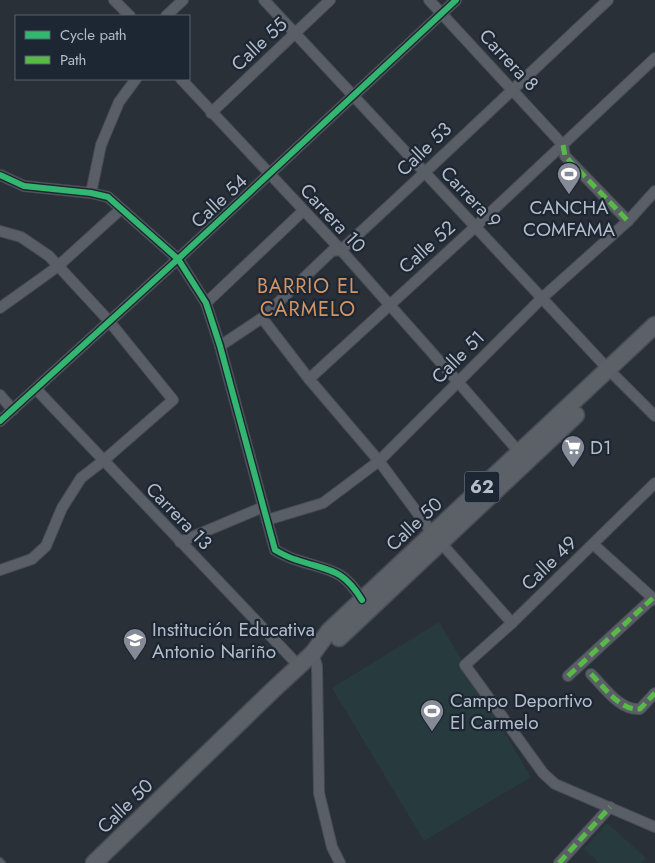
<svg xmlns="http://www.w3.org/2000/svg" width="655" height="863" font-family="Jost,sans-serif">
	<rect width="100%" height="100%" fill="#2a3038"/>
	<!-- green -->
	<g fill="#273a3e">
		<polygon points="439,622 531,777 424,841 332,688"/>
		<polygon points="607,823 646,858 641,863 599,863 584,849"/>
	</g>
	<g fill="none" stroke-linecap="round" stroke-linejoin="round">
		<!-- lane casing -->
		<g stroke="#484c53" stroke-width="8">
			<polyline id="lane" points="0,861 2,863"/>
		</g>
		<!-- street casing -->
		<g stroke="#484c53" stroke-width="12">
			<g id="street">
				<polyline points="114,0 130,16"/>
				<polyline points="264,0 608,369 655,416"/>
				<polyline points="429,0 563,145 565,156 628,221"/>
				<polyline points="166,16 183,0"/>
				<polyline points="181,79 341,250 458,382 519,452"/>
				<polyline points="211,113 330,0"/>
				<path d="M0 175 24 186 91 193 108 197 178 259 206 303 220 346 275 550C282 554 289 558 297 560 329 571 343 568 362 600"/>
				<polyline points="91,193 101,145 119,102 136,79"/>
				<polyline points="0,231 21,237 49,256 109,321 173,400 103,461 81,478 62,508 46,546 32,559 0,570"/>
				<polyline points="206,303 303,211"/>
				<polyline points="0,308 57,267 121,209"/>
				<polyline points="262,318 309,379 379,461 433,534 512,623"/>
				<path d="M220 346 262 318 332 251 341 250C431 168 519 83 608 0"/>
				<polyline points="309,379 475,227 655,58"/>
				<polyline points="36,389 299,666"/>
				<polyline points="0,395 13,410"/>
				<polyline points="0,421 178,259 456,0"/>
				<polyline points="655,483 512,623 465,665 543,773 555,784 655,827"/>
				<polyline points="267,520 323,503 379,461 542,298 628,221 655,191"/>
				<polyline points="180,542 263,507"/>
				<polyline points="593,544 655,600"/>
				<polyline points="313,653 317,666 319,793 332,847 340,863"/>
				<path d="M591 674C604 687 620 711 640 709L655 693"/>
				<polyline points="568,676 653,598"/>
				<polyline points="559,863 610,807"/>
			</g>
		</g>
		<!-- primary casing -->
		<g stroke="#484c55" stroke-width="19">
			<g id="primary">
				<polyline points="339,638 576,415"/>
				<polyline points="94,863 273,690 313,653 329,631 655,325"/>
			</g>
		</g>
		<!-- lane -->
		<use href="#lane" stroke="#5a5e66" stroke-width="5"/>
		<!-- street -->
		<use href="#street" stroke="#5a5e66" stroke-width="10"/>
		<!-- primary -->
		<use href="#primary" stroke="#5c6168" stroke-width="16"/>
		<!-- quiet -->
		<g stroke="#58b947" stroke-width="5" stroke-dasharray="10 5" stroke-linecap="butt">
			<polyline points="563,145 565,156 628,221"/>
			<path d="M591 674C604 687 620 711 640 709L655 693"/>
			<polyline points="568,676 653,598"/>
			<polyline points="559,863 610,807"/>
		</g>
		<!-- cycleway casing -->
		<g stroke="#1d2633" stroke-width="9">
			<g id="cycleway">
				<path d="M0 175 24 186 91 193 108 197 178 259 206 303 220 346 275 550C282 554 289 558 297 560 329 571 343 568 362 600"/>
				<polyline points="0,421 178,259 456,0"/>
			</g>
		</g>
		<!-- cycleway -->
		<use href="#cycleway" stroke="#33b770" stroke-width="6"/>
	</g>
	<!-- icons -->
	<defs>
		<g id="stadium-pin" transform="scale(1.25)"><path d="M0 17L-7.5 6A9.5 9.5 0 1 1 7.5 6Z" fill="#848b96" stroke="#1d2633"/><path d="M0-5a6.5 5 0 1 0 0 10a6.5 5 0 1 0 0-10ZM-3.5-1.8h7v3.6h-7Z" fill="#fff"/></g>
		<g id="supermarket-pin" transform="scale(1.25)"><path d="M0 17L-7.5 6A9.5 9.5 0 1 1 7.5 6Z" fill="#848b96" stroke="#1d2633"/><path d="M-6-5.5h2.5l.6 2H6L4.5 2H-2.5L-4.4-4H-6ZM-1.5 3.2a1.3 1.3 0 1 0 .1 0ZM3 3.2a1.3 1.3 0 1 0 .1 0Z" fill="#fff"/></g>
		<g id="school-pin" transform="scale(1.25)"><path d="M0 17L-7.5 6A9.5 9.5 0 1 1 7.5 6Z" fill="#848b96" stroke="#1d2633"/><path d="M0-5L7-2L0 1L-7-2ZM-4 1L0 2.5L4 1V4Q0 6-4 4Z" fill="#fff"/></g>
	</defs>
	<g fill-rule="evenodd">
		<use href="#stadium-pin" x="569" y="174"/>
		<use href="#supermarket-pin" x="573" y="447"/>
		<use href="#school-pin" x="135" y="640"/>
		<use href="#stadium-pin" x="432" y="711"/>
	</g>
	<g text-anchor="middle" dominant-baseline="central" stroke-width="4.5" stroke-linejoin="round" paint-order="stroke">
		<!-- shield labels -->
		<rect fill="#1d2633" stroke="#878f9c" stroke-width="1" x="464.5" y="471.5" width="35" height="31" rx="4"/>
		<g font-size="18" font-weight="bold" fill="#b4bcc9">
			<text x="482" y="487">62</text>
		</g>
		<!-- street labels -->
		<g font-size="19" fill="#b4bcc9" stroke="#1d2633">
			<text transform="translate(259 44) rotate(-43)">Calle 55</text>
			<text transform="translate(509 60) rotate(47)">Carrera 8</text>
			<text transform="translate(424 149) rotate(-44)">Calle 53</text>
			<text transform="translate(471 197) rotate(46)">Carrera 9</text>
			<text transform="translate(219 201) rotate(-43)">Calle 54</text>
			<text transform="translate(333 218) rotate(47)">Carrera 10</text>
			<text transform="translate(427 247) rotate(-42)">Calle 52</text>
			<text transform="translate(458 357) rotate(-45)">Calle 51</text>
			<text transform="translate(179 516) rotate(46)">Carrera 13</text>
			<text transform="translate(414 524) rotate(-43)">Calle 50</text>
			<text transform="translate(549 563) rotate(-44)">Calle 49</text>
			<text transform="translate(125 806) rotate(-44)">Calle 50</text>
		</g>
		<!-- poi labels -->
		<g font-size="19" fill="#b4bcc9" stroke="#1d2633" text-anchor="start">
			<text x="569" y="207" text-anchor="middle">CANCHA<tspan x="569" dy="22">COMFAMA</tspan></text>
			<text x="590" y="447">D1</text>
			<text x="152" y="629">Institución Educativa<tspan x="152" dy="22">Antonio Nariño</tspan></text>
			<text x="450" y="700">Campo Deportivo<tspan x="450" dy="22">El Carmelo</tspan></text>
		</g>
		<!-- neighbourhood labels -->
		<g font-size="20" letter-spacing="1" fill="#d59563" stroke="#1d2633">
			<text x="308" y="286">BARRIO EL<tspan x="308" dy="23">CARMELO</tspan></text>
		</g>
	</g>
	<!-- legend -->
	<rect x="15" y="15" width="175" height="65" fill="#1d2633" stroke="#59626f"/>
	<rect x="25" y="31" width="25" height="8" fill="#33b770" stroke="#59626f"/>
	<text x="60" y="40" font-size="15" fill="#b4bcc9">Cycle path</text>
	<rect x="25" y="56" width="25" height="8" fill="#58b947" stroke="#59626f"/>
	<text x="60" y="65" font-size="15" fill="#b4bcc9">Path</text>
</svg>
